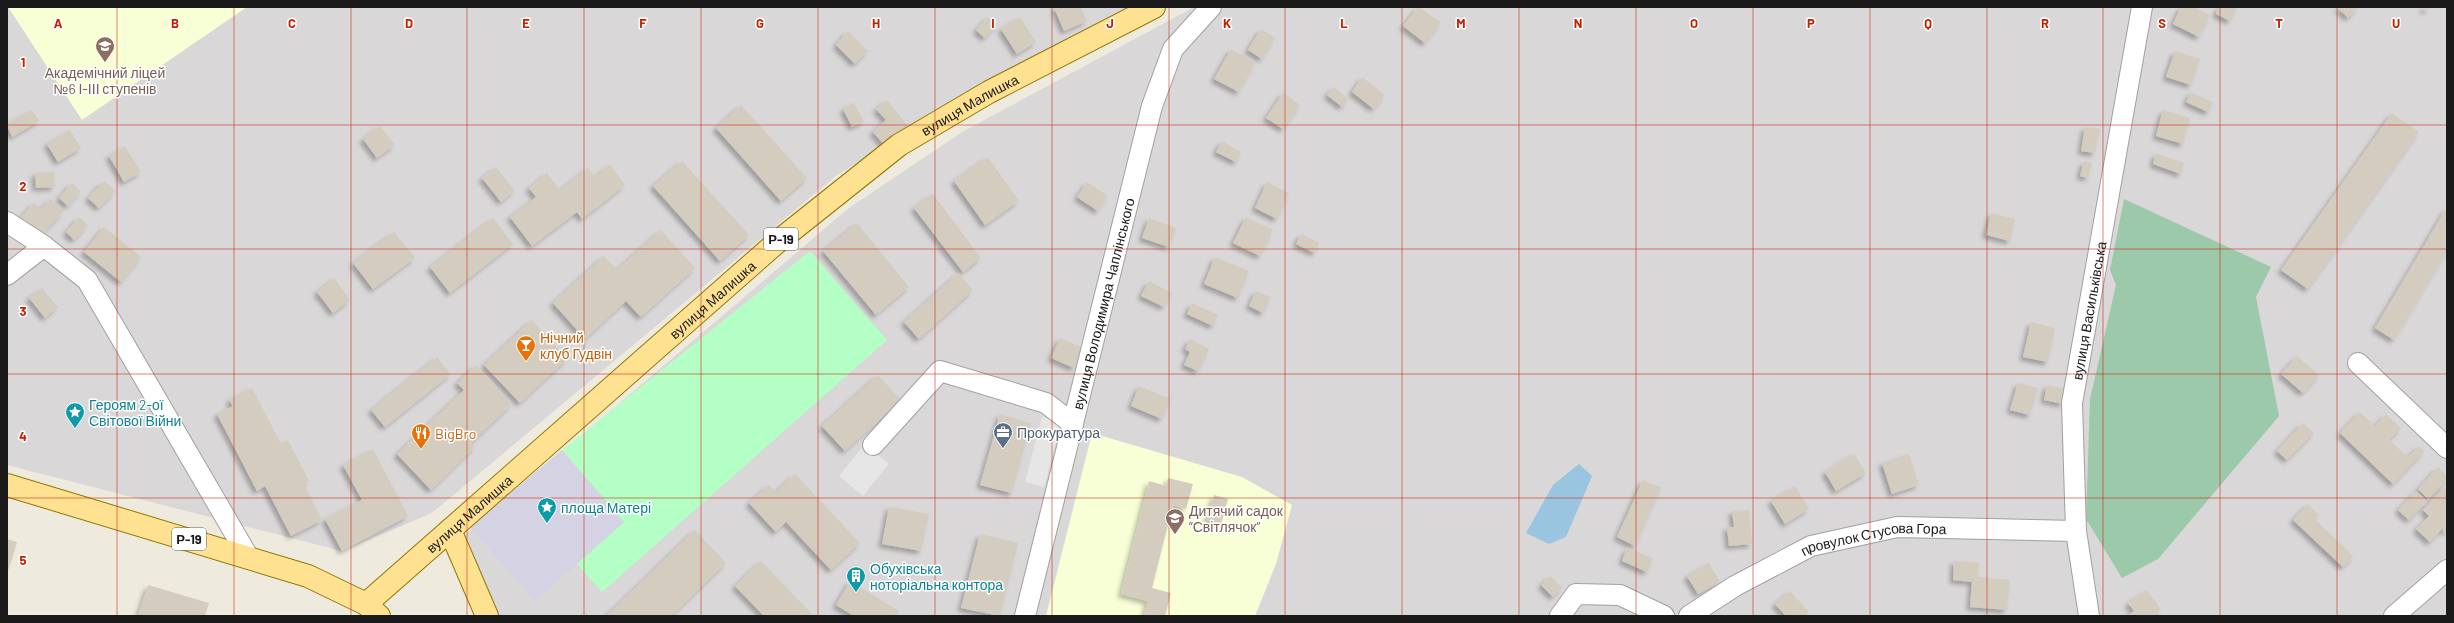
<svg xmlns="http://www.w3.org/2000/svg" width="2454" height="623" font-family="Barlow,sans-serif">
	<defs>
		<filter id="shadow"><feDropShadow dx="-3.5" dy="3.5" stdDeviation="2" flood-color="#0004"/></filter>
	</defs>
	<rect width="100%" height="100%" fill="#eeebde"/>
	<!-- residential -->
	<g fill="#d9d7d7">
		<polygon points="7,7 1131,7 993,81 837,175 432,513 342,551 7,465"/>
		<polygon points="1194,7 2447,7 2447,616 496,616 466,534 849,208 964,131"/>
	</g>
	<!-- education -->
	<g fill="#f8ffd6">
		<polygon points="8,7 247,7 82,120"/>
		<polygon points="1092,433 1242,477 1292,505 1276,564 1255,616 1046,616"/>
	</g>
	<!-- cemetery -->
	<polygon fill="#9dc9ab" points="2124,199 2271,267 2256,297 2279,416 2158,559 2122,578 2086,519 2090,399 2116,285 2110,270"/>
	<!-- park -->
	<polygon fill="#b4ffc6" points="810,251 887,340 602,592 577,564 624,522 562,450"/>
	<!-- parking -->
	<g fill="#e6e6e6">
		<polygon points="1042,417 1061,423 1044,487 1025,482"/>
		<polygon points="865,444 889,464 863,496 839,476"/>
	</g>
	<!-- plaza -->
	<polygon fill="#d5d3e3" points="562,450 624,522 535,601 470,527"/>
	<!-- water -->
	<polygon fill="#99c5e0" points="1579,464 1592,476 1566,537 1549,544 1526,533 1553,485"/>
	<!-- building -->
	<g fill="#d4ccbe" filter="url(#shadow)">
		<polygon points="1054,7 1081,7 1087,21 1064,31"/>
		<polygon points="1418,7 1441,22 1425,43 1403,26"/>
		<polygon points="2181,7 2194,7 2210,15 2199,37 2173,24"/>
		<polygon points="2219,7 2237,7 2230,21 2216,14"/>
		<polygon points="2337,7 2359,7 2348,18"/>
		<polygon points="2421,7 2430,7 2427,11"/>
		<polygon points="988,17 997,25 985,38 976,30"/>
		<polygon points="1020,17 1036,42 1017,54 1001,29"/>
		<polygon points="1261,29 1275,38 1262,59 1248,50"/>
		<polygon points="848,31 868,51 855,64 836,45"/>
		<polygon points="1231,49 1255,62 1239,92 1214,79"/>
		<polygon points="2175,51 2200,59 2191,85 2166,77"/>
		<polygon points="1362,77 1385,95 1374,109 1352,92"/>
		<polygon points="1334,87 1348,99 1342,107 1327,95"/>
		<polygon points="2191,92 2213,102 2208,112 2186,102"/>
		<polygon points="1283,93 1300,105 1283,129 1266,118"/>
		<polygon points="887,100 908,126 885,146 873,132 886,120 876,109"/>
		<polygon points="854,103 864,122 852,127 843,109"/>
		<polygon points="741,105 807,178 781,201 716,128"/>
		<polygon points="32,110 39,121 12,137 7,125"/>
		<polygon points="2163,110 2190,118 2183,144 2156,136"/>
		<polygon points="2392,113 2419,132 2308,289 2281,270"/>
		<polygon points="380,126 395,145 377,158 363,139"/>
		<polygon points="2085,127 2100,129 2095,153 2081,151"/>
		<polygon points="70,130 81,148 58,162 47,144"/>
		<polygon points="1222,141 1241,152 1236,162 1216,152"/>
		<polygon points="125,146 141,172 124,182 109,156"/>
		<polygon points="2156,153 2184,163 2181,174 2153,164"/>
		<polygon points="988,157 1019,201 985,225 954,181"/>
		<polygon points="682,161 749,235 720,261 653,186"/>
		<polygon points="2084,161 2092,163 2088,178 2080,176"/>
		<polygon points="610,165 625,185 582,219 577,212 532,246 510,217 536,197 529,188 547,173 560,190 588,168 595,177"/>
		<polygon points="496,167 515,190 501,202 482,178"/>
		<polygon points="54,172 55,187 36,188 35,173"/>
		<polygon points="104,181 115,191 99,208 88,198"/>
		<polygon points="1087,182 1108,196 1098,211 1077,197"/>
		<polygon points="1267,182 1289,193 1277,219 1255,208"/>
		<polygon points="72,183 81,191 68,206 59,198"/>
		<polygon points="933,194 981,258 963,272 914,208"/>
		<polygon points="50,199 64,211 39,238 19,219 34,203 41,209"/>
		<polygon points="2447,207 2447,251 2394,340 2375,328"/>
		<polygon points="1991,213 2015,219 2010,241 1986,235"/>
		<polygon points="79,217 88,225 74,240 66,232"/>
		<polygon points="1246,217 1273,230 1260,256 1233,243"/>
		<polygon points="493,218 513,244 450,293 430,267"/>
		<polygon points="1149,218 1176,228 1169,247 1142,238"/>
		<polygon points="857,223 909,287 876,315 823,251"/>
		<polygon points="104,227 141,257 121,282 84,252"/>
		<polygon points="661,230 695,268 641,317 626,301 585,339 553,303 604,256 617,270"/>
		<polygon points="394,232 415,258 373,289 353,263"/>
		<polygon points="1301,234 1319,243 1315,253 1296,244"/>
		<polygon points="1215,257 1249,271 1238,298 1204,284"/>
		<polygon points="958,273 973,290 919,339 904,322"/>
		<polygon points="334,278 350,300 333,313 317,292"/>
		<polygon points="1149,281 1172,293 1164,307 1141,296"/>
		<polygon points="42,288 58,307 45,318 29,298"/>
		<polygon points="1256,291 1271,297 1263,313 1249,306"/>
		<polygon points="1192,303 1218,315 1213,326 1187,314"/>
		<polygon points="532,320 567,359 520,403 484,365"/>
		<polygon points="2031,322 2055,328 2048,362 2023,357"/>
		<polygon points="1060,338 1083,348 1074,368 1051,358"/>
		<polygon points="1190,339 1209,349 1198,371 1184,365 1190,352 1185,349"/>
		<polygon points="2297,356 2319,375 2303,393 2281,374"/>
		<polygon points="437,357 451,374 385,427 371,410"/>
		<polygon points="476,365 512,404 471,443 475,447 431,490 397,454 464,390 457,383"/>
		<polygon points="878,375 901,400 845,451 822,426"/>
		<polygon points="2018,383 2038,388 2030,415 2010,410"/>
		<polygon points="2047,385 2066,389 2063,404 2044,400"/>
		<polygon points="1139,386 1170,399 1162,419 1131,406"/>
		<polygon points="252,388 281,444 288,440 309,481 304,484 322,520 291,536 265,486 257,491 217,414 233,406 229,400"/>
		<polygon points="2360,412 2375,426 2386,414 2401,428 2389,440 2408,457 2419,446 2424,451 2393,484 2340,433"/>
		<polygon points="1000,414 1031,423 1012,493 980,485"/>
		<polygon points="2303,423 2314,433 2287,460 2277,451"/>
		<polygon points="373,449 408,516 342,551 325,519 362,500 343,465"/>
		<polygon points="1854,454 1866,473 1836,491 1825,472"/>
		<polygon points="1909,454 1919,485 1892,494 1882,463"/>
		<polygon points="2438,467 2447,476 2447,480 2428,499 2418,489"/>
		<polygon points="795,474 860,543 831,570 786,522 776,532 749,503 769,485 776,492"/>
		<polygon points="1168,478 1193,484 1186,509 1173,505 1152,588 1171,593 1165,616 1148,616 1144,615 1148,601 1121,594 1149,481 1166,486"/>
		<polygon points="1643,480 1661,488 1635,546 1617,537"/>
		<polygon points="1795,486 1809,509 1785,524 1771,501"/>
		<polygon points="2445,487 2447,489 2447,533 2442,529 2430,542 2416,529 2429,516 2423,510"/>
		<polygon points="2416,491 2427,501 2409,520 2398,510"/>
		<polygon points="1214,495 1228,499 1221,524 1207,520"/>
		<polygon points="2308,504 2319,515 2315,519 2353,556 2343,567 2293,520"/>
		<polygon points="889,507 929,514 921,551 882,544"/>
		<polygon points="1749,510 1752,544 1729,546 1727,527 1734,527 1732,511"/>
		<polygon points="695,530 726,563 671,616 606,616"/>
		<polygon points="980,534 1018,543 1000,616 961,608"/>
		<polygon points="7,539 17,542 7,574"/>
		<polygon points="1627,548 1653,558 1647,572 1622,561"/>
		<polygon points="761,561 814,616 764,616 735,586"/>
		<polygon points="1954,561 1979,563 1978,577 2010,580 2007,610 1970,607 1972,582 1953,580"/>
		<polygon points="1709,563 1720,582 1698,594 1687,576"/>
		<polygon points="1550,576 1562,588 1553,597 1541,585"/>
		<polygon points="850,581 899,611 896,616 854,616 836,605"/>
		<polygon points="148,585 209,603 205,616 138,616"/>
		<polygon points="2147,590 2161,610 2153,616 2127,616 2134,611 2128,603"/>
		<polygon points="1790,591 1809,612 1804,616 1786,616 1775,604"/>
	</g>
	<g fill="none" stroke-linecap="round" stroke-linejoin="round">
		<!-- minor casing -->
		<g stroke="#a1a1a1" stroke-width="22">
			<g id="minor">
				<polyline points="7,222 44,246 7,275"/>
				<polyline points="44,246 87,280 249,558"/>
				<polyline points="2358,363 2447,448"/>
				<polyline points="873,445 940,371 1046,403 1073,424"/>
				<path id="s1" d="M1025 616 1152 106 1173 49 1211 7"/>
				<polyline points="1560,616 1576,594 1620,595 1664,616"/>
				<path id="s2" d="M1689 616 1735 586 1811 546 1897 527 2076 531"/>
				<path id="s3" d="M2089 616 2076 531 2072 403 2142 7"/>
				<polyline points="2394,616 2447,570"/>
			</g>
		</g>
		<!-- primary casing -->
		<g stroke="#917800" stroke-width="24">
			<g id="primary">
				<polyline points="7,485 308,576 366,604 379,616"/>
				<polyline points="450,530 487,616"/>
				<path id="s4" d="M366 604 776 243 899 145 989 92 1154 7"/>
			</g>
		</g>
		<!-- minor -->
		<use href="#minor" stroke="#fff" stroke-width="20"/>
		<!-- primary -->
		<use href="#primary" stroke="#ffe192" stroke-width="22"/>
	</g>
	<!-- grid -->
	<path fill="none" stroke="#c52000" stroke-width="1" stroke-opacity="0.55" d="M117 7V616M234 7V616M351 7V616M467 7V616M584 7V616M701 7V616M818 7V616M935 7V616M1052 7V616M1169 7V616M1285 7V616M1402 7V616M1519 7V616M1636 7V616M1753 7V616M1870 7V616M1987 7V616M2103 7V616M2220 7V616M2337 7V616M7 125H2447M7 249H2447M7 374H2447M7 498H2447"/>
	<!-- icons -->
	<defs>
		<g id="school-pin" transform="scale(1)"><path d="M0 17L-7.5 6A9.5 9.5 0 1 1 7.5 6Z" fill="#8d6e63" stroke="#fff"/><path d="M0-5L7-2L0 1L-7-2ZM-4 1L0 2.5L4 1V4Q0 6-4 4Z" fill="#fff"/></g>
		<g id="bar-pin" transform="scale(1)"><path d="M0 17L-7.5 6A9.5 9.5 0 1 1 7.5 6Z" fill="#e8710a" stroke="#fff"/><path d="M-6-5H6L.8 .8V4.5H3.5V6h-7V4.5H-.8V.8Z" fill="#fff"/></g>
		<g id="sight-pin" transform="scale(1)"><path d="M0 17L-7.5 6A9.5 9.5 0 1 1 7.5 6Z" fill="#0f9aa8" stroke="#fff"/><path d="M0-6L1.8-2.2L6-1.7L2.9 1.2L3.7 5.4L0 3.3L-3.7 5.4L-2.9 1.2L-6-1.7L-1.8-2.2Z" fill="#fff"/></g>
		<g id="office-pin" transform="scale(1)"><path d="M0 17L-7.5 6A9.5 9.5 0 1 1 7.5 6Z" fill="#5c6f8a" stroke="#fff"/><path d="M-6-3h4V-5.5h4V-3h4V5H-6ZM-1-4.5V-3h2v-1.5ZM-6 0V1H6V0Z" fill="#fff"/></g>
		<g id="restaurant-pin" transform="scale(1)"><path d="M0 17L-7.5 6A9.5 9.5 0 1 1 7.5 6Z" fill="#e8710a" stroke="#fff"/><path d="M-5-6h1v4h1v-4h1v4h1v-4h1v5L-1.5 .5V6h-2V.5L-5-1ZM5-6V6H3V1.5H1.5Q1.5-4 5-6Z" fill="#fff"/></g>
		<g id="building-pin" transform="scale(1)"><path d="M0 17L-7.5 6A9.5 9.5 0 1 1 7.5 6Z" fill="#0f9aa8" stroke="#fff"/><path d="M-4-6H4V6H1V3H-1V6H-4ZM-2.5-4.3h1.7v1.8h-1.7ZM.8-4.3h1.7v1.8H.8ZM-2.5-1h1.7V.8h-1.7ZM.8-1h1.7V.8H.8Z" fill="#fff"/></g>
	</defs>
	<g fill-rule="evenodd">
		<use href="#school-pin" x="105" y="46"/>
		<use href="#bar-pin" x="526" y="345"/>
		<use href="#sight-pin" x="75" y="412"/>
		<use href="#office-pin" x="1003" y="432"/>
		<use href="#restaurant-pin" x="421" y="433"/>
		<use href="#sight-pin" x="547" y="507"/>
		<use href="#school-pin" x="1175" y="518"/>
		<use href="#building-pin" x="856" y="576"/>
	</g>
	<g text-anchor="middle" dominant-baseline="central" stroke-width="3" stroke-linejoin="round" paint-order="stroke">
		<!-- shield labels -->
		<g fill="#fff" stroke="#5f5f5f" stroke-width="1">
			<rect x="764" y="228" width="34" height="22" rx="3"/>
			<rect x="172" y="528" width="34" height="22" rx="3"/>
		</g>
		<g font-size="13" font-weight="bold" fill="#1a1a1a">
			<text x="781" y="239">Р-19</text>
			<text x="189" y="539">Р-19</text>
		</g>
		<!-- education labels -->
		<g font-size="14" fill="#785e54" stroke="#fff">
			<text x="105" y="72">Академічний ліцей<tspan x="105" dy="16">№6 І-ІІІ ступенів</tspan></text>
			<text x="1189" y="510" text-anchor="start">Дитячий садок<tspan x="1189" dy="16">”Світлячок”</tspan></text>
		</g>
		<!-- street labels -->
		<g font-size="14" fill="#1a1a1a" stroke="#fff">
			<text stroke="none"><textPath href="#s4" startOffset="785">вулиця Малишка</textPath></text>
			<text stroke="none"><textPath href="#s4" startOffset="461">вулиця Малишка</textPath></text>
			<text stroke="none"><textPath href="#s1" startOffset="322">вулиця Володимира Чаплінського</textPath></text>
			<text stroke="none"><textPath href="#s3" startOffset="308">вулиця Васильківська</textPath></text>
			<text stroke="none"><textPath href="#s4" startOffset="137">вулиця Малишка</textPath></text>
			<text stroke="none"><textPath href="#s2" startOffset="204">провулок Стусова Гора</textPath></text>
		</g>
		<!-- food labels -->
		<g font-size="14" fill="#c56008" stroke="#fff" text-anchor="start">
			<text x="540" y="337">Нічний<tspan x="540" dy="16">клуб Гудвін</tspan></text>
			<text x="435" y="433">BigBro</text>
		</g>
		<!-- culture labels -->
		<g font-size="14" fill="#0d838f" stroke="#fff" text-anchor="start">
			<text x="89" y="404">Героям 2-ої<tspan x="89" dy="16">Світової Війни</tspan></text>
			<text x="561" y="507">площа Матері</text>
			<text x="870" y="568">Обухівська<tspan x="870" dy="16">ноторіальна контора</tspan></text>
		</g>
		<!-- service labels -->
		<g font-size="14" fill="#4e5e75" stroke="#fff" text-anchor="start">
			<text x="1017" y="432">Прокуратура</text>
		</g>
	</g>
	<g font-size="13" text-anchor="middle" font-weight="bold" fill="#c52000" stroke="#fff" stroke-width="3" stroke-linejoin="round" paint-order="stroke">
		<text x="58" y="28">A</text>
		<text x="175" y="28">B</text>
		<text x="292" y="28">C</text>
		<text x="409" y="28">D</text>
		<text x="526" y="28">E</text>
		<text x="643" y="28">F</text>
		<text x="760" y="28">G</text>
		<text x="876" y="28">H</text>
		<text x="993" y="28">I</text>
		<text x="1110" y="28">J</text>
		<text x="1227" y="28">K</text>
		<text x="1344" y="28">L</text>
		<text x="1461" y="28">M</text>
		<text x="1578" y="28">N</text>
		<text x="1694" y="28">O</text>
		<text x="1811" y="28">P</text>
		<text x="1928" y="28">Q</text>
		<text x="2045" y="28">R</text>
		<text x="2162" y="28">S</text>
		<text x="2279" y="28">T</text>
		<text x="2396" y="28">U</text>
		<text x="23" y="67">1</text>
		<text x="23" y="191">2</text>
		<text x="23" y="316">3</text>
		<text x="23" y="441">4</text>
		<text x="23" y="565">5</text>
	</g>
	<!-- border -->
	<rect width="2454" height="623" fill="none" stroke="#1a1a1a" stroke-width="16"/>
</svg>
